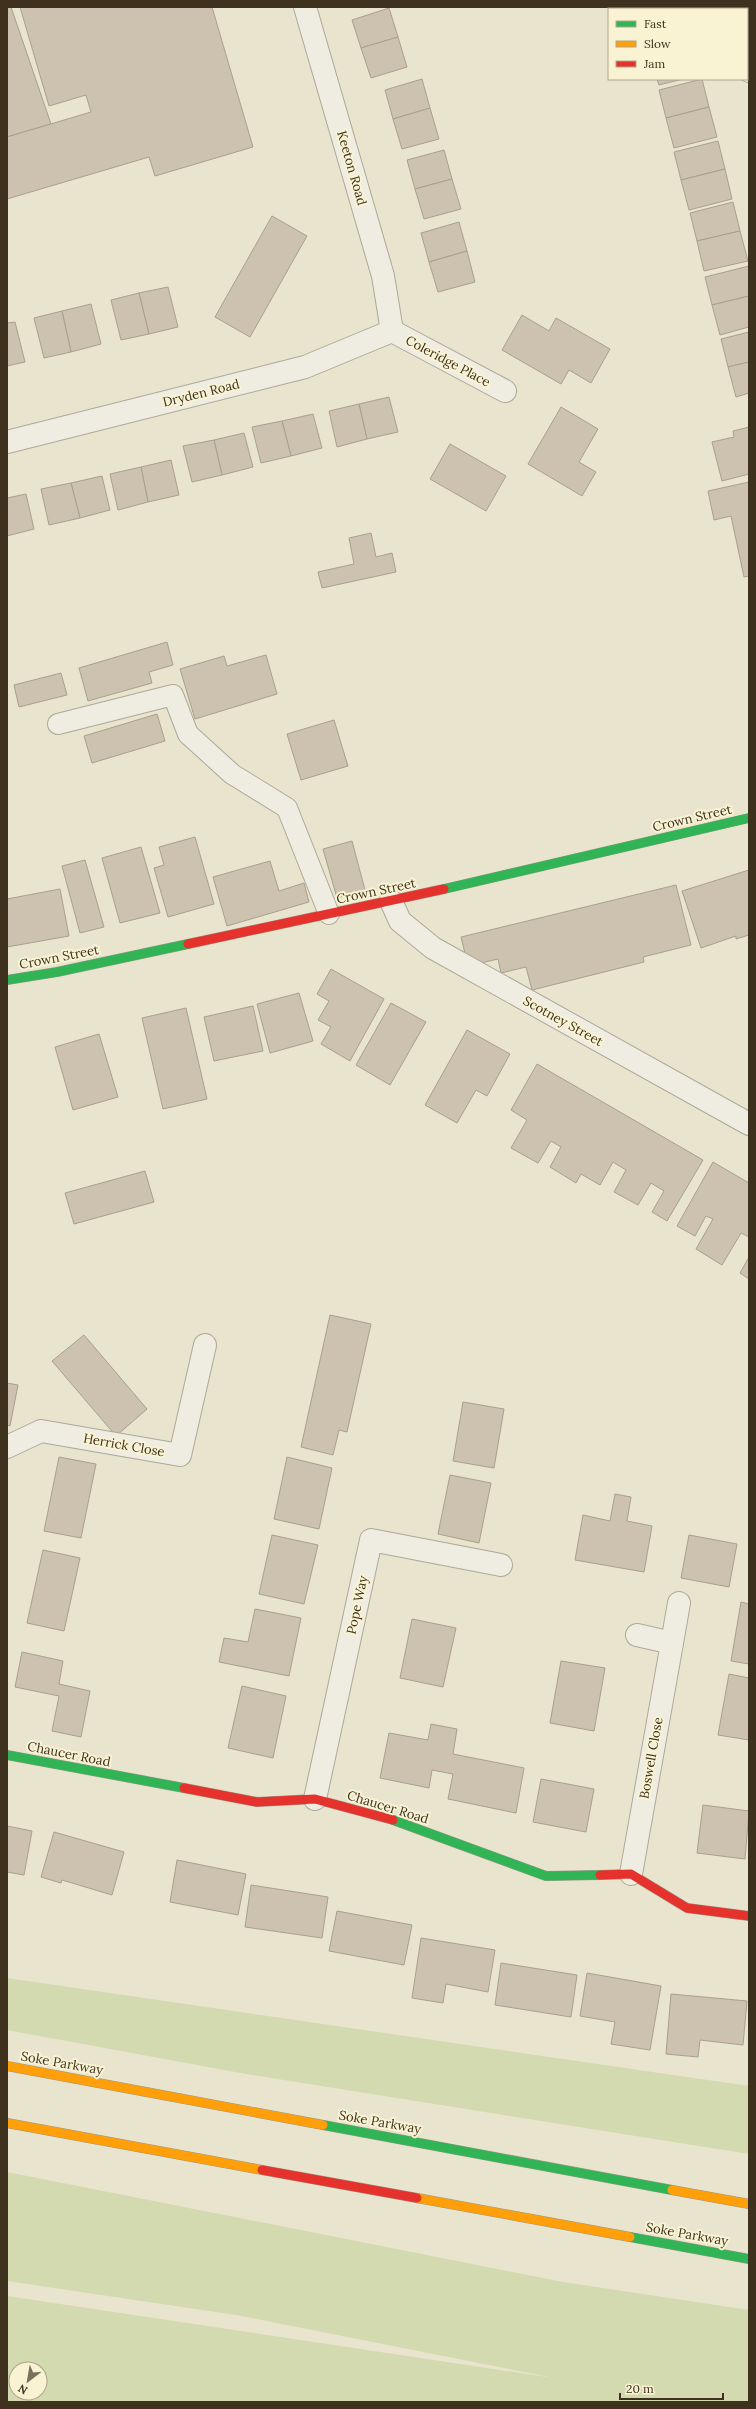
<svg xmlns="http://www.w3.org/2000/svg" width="756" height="2409" font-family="Lora,serif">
	<rect width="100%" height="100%" fill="#e8e4ce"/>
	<!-- green -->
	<g fill="#d4daaf" fill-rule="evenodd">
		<polygon points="7,1978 749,2086 749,2154 246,2074 7,2030"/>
		<path d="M7 2172 563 2282 749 2310V2402H7V2296L554 2378 236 2315 7 2281ZM16 2369H40V2393H16Z"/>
	</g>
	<!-- building -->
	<g fill="#ccc2af" stroke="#a99f8d">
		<polygon points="11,7 51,124 7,137 7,8"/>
		<polygon points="20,7 212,7 253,147 155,176 149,157 7,199 7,137 91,112 86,95 49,106"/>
		<polygon points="637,7 684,7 684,9 638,9"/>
		<polygon points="389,8 398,37 361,48 352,20"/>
		<polygon points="398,37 407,67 371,78 361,48"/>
		<polygon points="422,79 430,108 393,119 385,90"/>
		<polygon points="657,79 683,79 659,85"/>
		<polygon points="702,79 709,107 666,118 659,90"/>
		<polygon points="709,107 717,137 674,148 666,118"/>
		<polygon points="430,108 439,139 402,149 393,119"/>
		<polygon points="718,141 725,169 681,180 674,152"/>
		<polygon points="444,150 452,179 415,189 407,160"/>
		<polygon points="725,169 732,199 689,210 681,180"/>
		<polygon points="452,179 461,209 424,219 415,189"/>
		<polygon points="733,202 740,231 697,241 690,213"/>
		<polygon points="272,216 307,236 250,337 215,317"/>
		<polygon points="459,222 467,251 429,262 421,233"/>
		<polygon points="740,231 748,261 704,271 697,241"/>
		<polygon points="467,251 475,282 438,292 429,262"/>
		<polygon points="749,266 749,296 712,305 705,277"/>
		<polygon points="168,287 178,327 149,334 139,293"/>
		<polygon points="139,293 149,334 121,340 111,300"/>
		<polygon points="749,296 749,327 720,335 712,305"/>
		<polygon points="91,304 101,344 71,352 62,311"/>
		<polygon points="62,311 71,352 44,358 34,318"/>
		<polygon points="522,315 549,331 556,318 610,349 591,383 569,370 561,384 502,350"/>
		<polygon points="15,322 25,362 7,366 7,323"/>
		<polygon points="749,332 749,362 728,367 721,339"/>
		<polygon points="749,362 749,393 736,397 728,367"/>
		<polygon points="389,397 398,432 367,439 359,404"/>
		<polygon points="359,404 367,439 337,447 329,411"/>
		<polygon points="561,407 598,429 579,462 596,472 582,496 528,464"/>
		<polygon points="313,414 322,448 291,456 282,421"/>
		<polygon points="282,421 291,456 261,463 252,427"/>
		<polygon points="749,427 749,474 722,481 712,442 734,437 733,431"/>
		<polygon points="244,433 253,467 222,475 214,440"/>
		<polygon points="214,440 222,475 192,482 183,446"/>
		<polygon points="450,444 506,476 486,511 430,479"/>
		<polygon points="171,460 179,495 148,502 141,467"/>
		<polygon points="141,467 148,502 118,510 110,474"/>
		<polygon points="102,476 110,510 80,518 71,483"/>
		<polygon points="749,482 749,576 744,577 731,516 714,520 708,491"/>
		<polygon points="71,483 80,518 49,525 41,489"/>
		<polygon points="26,494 34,529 7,536 7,498"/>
		<polygon points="371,533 376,557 392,553 396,572 322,588 318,572 354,564 349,538"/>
		<polygon points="167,642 173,665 149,672 152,683 88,701 79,668"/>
		<polygon points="266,655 277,694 195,719 180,669 224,656 227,666"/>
		<polygon points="61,673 67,695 19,707 14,685"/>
		<polygon points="157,714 165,741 92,763 84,736"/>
		<polygon points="334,720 348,766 301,780 287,734"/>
		<polygon points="195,837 214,904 168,917 154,868 164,865 159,847"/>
		<polygon points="352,841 365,890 337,898 323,849"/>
		<polygon points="141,847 160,913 120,923 102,858"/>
		<polygon points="85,860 104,927 80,933 62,866"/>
		<polygon points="270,861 279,891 304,883 309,902 227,926 213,877"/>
		<polygon points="749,870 749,935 736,939 736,936 701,948 682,891"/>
		<polygon points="676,885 691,945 643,957 644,962 532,990 526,967 501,973 498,959 468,966 461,937"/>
		<polygon points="60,889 69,936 7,947 7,899"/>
		<polygon points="331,969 384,999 350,1061 321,1044 331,1027 318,1020 329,1001 317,994"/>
		<polygon points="299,993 313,1041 270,1053 257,1004"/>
		<polygon points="391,1003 426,1022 390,1085 356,1065"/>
		<polygon points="253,1006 263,1051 214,1061 204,1017"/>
		<polygon points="186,1008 207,1099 163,1109 142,1018"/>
		<polygon points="467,1030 510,1054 487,1096 476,1090 457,1123 425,1105"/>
		<polygon points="99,1034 118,1097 73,1110 55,1047"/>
		<polygon points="537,1064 703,1160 667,1221 652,1212 664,1191 651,1183 638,1205 614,1192 626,1170 613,1162 600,1185 581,1174 576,1183 550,1167 561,1147 551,1141 538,1163 511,1148 527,1120 511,1110"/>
		<polygon points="713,1162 749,1183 749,1237 741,1233 722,1265 696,1249 713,1219 706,1216 695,1236 677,1226"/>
		<polygon points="145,1171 154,1202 74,1224 65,1193"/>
		<polygon points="749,1257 749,1279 740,1273"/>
		<polygon points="330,1315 371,1324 347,1432 339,1430 333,1455 301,1447"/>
		<polygon points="84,1335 147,1409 116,1436 52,1361"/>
		<polygon points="7,1383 18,1385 10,1426 7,1425"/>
		<polygon points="463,1402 504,1409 494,1468 453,1461"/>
		<polygon points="59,1457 96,1464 81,1538 44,1531"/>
		<polygon points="287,1457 332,1468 319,1529 274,1519"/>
		<polygon points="450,1475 491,1483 479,1543 438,1534"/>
		<polygon points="615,1494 631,1497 627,1521 652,1526 644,1572 575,1560 583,1515 610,1521"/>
		<polygon points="272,1535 318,1545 304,1604 259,1594"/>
		<polygon points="689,1535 737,1544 729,1587 681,1578"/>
		<polygon points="43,1550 80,1558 64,1631 27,1623"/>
		<polygon points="741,1602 749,1604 749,1664 731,1661"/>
		<polygon points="255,1609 301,1618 289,1676 219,1662 224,1638 248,1642"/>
		<polygon points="412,1619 456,1628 443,1687 400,1678"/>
		<polygon points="22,1652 63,1661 59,1684 90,1691 81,1737 52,1731 59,1696 15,1687"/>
		<polygon points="561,1661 605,1668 594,1731 550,1723"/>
		<polygon points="729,1674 749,1678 749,1740 718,1735"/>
		<polygon points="242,1686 286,1696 273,1758 228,1748"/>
		<polygon points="431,1724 457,1729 453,1754 524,1768 516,1813 448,1799 453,1774 432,1770 429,1788 380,1778 389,1733 428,1740"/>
		<polygon points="541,1779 594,1789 586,1832 533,1822"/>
		<polygon points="703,1805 749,1811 745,1859 697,1853"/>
		<polygon points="7,1826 32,1831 24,1875 7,1872"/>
		<polygon points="54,1832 124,1852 112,1895 62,1880 61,1883 41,1877"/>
		<polygon points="177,1860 246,1874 238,1915 170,1902"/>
		<polygon points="251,1885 328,1897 322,1938 245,1927"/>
		<polygon points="337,1911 412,1925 404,1965 329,1951"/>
		<polygon points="421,1938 495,1950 488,1992 446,1984 443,2003 412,1998"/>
		<polygon points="501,1963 577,1975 571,2017 495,2005"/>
		<polygon points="587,1973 661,1986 650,2050 611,2044 615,2022 580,2016"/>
		<polygon points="671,1994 747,2001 743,2045 700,2040 698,2057 666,2054"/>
	</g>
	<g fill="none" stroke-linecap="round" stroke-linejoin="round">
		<!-- lane casing -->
		<g stroke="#aea897" stroke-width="22">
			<polyline id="lane" points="58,724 173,695 188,734 232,774 287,808 329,914"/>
		</g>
		<!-- street casing -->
		<g stroke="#aea897" stroke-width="24">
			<g id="street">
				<polyline points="305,7 383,276 392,331"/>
				<polyline points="732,7 733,9"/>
				<polyline points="747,63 749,71"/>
				<polyline points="392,331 505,391"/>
				<polyline points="7,442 305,367 392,331"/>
				<polyline points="391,901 400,921 433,948 749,1124"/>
				<polyline points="7,1447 41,1431 180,1455 205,1345"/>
				<polyline points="672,1643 679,1603"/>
				<polyline points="315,1799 371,1540 501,1565"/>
				<polyline points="631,1874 672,1643 637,1635"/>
			</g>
		</g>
		<!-- fast casing -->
		<g stroke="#9d9787" stroke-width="10">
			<g id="fast">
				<polyline points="444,889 749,818"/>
				<polyline points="7,980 57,972 188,944"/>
				<polyline points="7,1755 184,1788"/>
				<polyline points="393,1820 546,1876 600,1875"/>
				<polyline points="323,2125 672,2190"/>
				<polyline points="630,2237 749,2259"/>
			</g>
		</g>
		<!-- slow casing -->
		<g stroke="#9d9787" stroke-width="10">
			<g id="slow">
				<polyline points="7,2066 323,2125"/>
				<polyline points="7,2123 262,2170"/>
				<polyline points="672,2190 749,2204"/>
				<polyline points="417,2198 630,2237"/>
			</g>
		</g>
		<!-- jam casing -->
		<g stroke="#9d9787" stroke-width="10">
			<g id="jam">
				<polyline points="188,944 444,889"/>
				<polyline points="184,1788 257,1802 315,1799 393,1820"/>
				<polyline points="600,1875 631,1874 687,1908 749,1916"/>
				<polyline points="262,2170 417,2198"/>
			</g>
		</g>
		<!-- lane -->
		<use href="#lane" stroke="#efece1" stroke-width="20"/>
		<!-- street -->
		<use href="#street" stroke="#efece1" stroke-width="22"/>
		<!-- fast -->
		<use href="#fast" stroke="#30b455" stroke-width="9"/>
		<!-- slow -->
		<use href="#slow" stroke="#ff9f0a" stroke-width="9"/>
		<!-- jam -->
		<use href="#jam" stroke="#e5322d" stroke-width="9"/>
	</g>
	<g text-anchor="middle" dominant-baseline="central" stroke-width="4" stroke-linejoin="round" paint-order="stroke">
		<!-- street labels -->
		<g font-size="13" fill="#3e311d" stroke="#f9f3d4">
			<text transform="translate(352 168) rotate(74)">Keeton Road</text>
			<text transform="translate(448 361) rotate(28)">Coleridge Place</text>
			<text transform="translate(201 393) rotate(-14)">Dryden Road</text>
			<text transform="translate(692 818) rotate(-13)">Crown Street</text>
			<text transform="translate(376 891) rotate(-12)">Crown Street</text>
			<text transform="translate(59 957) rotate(-11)">Crown Street</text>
			<text transform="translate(563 1021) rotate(29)">Scotney Street</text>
			<text transform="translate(124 1445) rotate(10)">Herrick Close</text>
			<text transform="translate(357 1605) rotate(-78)">Pope Way</text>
			<text transform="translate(69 1754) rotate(11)">Chaucer Road</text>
			<text transform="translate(651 1758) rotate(-80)">Boswell Close</text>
			<text transform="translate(388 1807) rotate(17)">Chaucer Road</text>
			<text transform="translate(62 2063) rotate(10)">Soke Parkway</text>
			<text transform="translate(380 2122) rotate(10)">Soke Parkway</text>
			<text transform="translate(687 2234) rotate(10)">Soke Parkway</text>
		</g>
	</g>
	<!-- border -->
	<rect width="756" height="2409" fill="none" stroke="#3e311d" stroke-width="16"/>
	<!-- legend -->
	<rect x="608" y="8" width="140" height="72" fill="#f9f3d4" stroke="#aea58b"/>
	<rect x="616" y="21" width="20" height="6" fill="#30b455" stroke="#aea58b"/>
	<text x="644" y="28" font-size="12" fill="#3e311d">Fast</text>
	<rect x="616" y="41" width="20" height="6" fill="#ff9f0a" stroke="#aea58b"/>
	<text x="644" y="48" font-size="12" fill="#3e311d">Slow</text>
	<rect x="616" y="61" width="20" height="6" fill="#e5322d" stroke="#aea58b"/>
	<text x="644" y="68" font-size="12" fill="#3e311d">Jam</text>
	<!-- north arrow -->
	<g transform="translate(28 2381) rotate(211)"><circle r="19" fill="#f9f3d4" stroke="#aea58b"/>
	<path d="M0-3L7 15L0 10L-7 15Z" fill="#7a705b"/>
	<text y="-6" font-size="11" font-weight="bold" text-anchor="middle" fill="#3e311d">N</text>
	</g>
	<!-- scale -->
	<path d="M620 2393v6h103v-6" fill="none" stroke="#3e311d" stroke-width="2"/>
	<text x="626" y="2393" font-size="12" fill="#3e311d" stroke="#f9f3d4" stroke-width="3" paint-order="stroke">20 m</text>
</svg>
